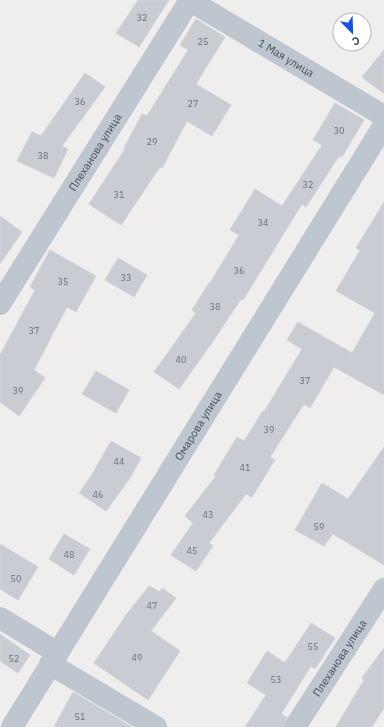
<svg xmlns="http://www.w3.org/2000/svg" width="384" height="727" font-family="'IBM Plex Sans',sans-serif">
	<rect width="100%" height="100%" fill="#f0eeed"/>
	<!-- building -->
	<g fill="#caccd4" stroke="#d1d3d9">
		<polygon points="138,0 169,0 139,47 116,33"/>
		<polygon points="196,19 225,37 196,84 231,105 212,136 187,121 162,168 160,167 121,225 89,204 125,149 124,148 142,114 147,116 188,50 180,45"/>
		<polygon points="384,50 384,94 362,77"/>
		<polygon points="85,73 105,87 62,146 68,149 54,178 17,161 32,132 41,136"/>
		<polygon points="335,103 364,120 342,157 339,156 306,207 302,204 243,300 241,299 216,337 179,389 154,372 196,313 192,310 209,283 210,283 239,235 230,230 255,189 282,206 322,145 313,140"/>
		<polygon points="384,202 384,395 334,367 310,408 304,404 270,457 275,460 252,497 246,494 209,543 213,546 196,571 171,555 193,523 185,516 216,476 214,475 237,437 244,441 263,411 264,412 302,349 287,340 298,322 352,353 375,313 336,291 360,250 356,248"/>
		<polygon points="0,216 22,232 0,264"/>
		<polygon points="50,250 96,276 76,312 67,307 34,370 45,378 19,416 0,402 0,355 35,290 30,287"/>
		<polygon points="118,258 147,275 134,297 105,280"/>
		<polygon points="96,371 129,390 116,413 82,394"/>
		<polygon points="111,441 141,458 130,478 106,511 79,493 90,478"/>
		<polygon points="384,447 384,565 333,534 324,546 295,530 322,483 348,499"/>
		<polygon points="64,534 90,549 74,575 49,559"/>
		<polygon points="0,544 38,567 18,600 0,589"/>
		<polygon points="149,586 160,592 162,588 176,598 151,631 180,651 148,700 94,663 126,615"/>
		<polygon points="311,623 335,638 315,669 311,666 281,714 287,717 283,727 245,727 266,695 247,683 267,651 285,663"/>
		<polygon points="0,634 30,655 18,673 0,661"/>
		<polygon points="384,648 384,708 372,727 336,727 364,680 362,678"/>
		<polygon points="73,692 132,727 54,727"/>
	</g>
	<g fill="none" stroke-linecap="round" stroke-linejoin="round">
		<!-- minor -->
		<g stroke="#bec6d0" stroke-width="22">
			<path id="s1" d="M189 0 384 116"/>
			<path id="s2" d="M0 304 190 0"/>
			<polyline points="0,618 58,653"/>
			<polyline points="50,664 156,727"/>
			<path id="s3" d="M12 727 384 125"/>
			<path id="s4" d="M295 727 384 589"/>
		</g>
	</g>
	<g text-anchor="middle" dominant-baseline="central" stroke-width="3" stroke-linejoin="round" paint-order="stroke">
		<!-- number labels -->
		<g font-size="9" fill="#676e79">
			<text x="142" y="17">32</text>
			<text x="203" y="41">25</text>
			<text x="80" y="101">36</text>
			<text x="193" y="103">27</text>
			<text x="339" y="130">30</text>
			<text x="152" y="141">29</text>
			<text x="43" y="155">38</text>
			<text x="308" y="184">32</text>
			<text x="119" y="194">31</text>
			<text x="263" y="222">34</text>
			<text x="239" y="270">36</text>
			<text x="126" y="277">33</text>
			<text x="63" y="281">35</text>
			<text x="215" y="306">38</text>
			<text x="34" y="330">37</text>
			<text x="181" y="359">40</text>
			<text x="305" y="380">37</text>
			<text x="18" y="390">39</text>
			<text x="269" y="429">39</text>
			<text x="119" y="461">44</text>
			<text x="245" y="467">41</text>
			<text x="98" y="494">46</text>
			<text x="208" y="514">43</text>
			<text x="319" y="526">59</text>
			<text x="192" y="550">45</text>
			<text x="69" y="554">48</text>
			<text x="16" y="578">50</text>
			<text x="152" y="605">47</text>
			<text x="313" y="646">55</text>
			<text x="137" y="657">49</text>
			<text x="14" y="658">52</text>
			<text x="276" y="679">53</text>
			<text x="80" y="716">51</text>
		</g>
		<!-- street labels -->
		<g font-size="11" fill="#464e5b" stroke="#fff">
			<text stroke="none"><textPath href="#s1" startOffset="113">1 Мая улица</textPath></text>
			<text stroke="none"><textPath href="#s2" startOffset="179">Плеханова улица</textPath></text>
			<text stroke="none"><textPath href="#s3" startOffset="354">Омарова улица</textPath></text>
			<text stroke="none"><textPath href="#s4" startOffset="82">Плеханова улица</textPath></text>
		</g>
	</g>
	<!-- north arrow -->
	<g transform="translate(352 32) rotate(157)"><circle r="19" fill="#ffffff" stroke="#b5b8bd"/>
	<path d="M0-3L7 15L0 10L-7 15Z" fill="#1751e1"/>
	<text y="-6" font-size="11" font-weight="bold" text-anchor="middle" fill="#464e5b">С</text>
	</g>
</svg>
